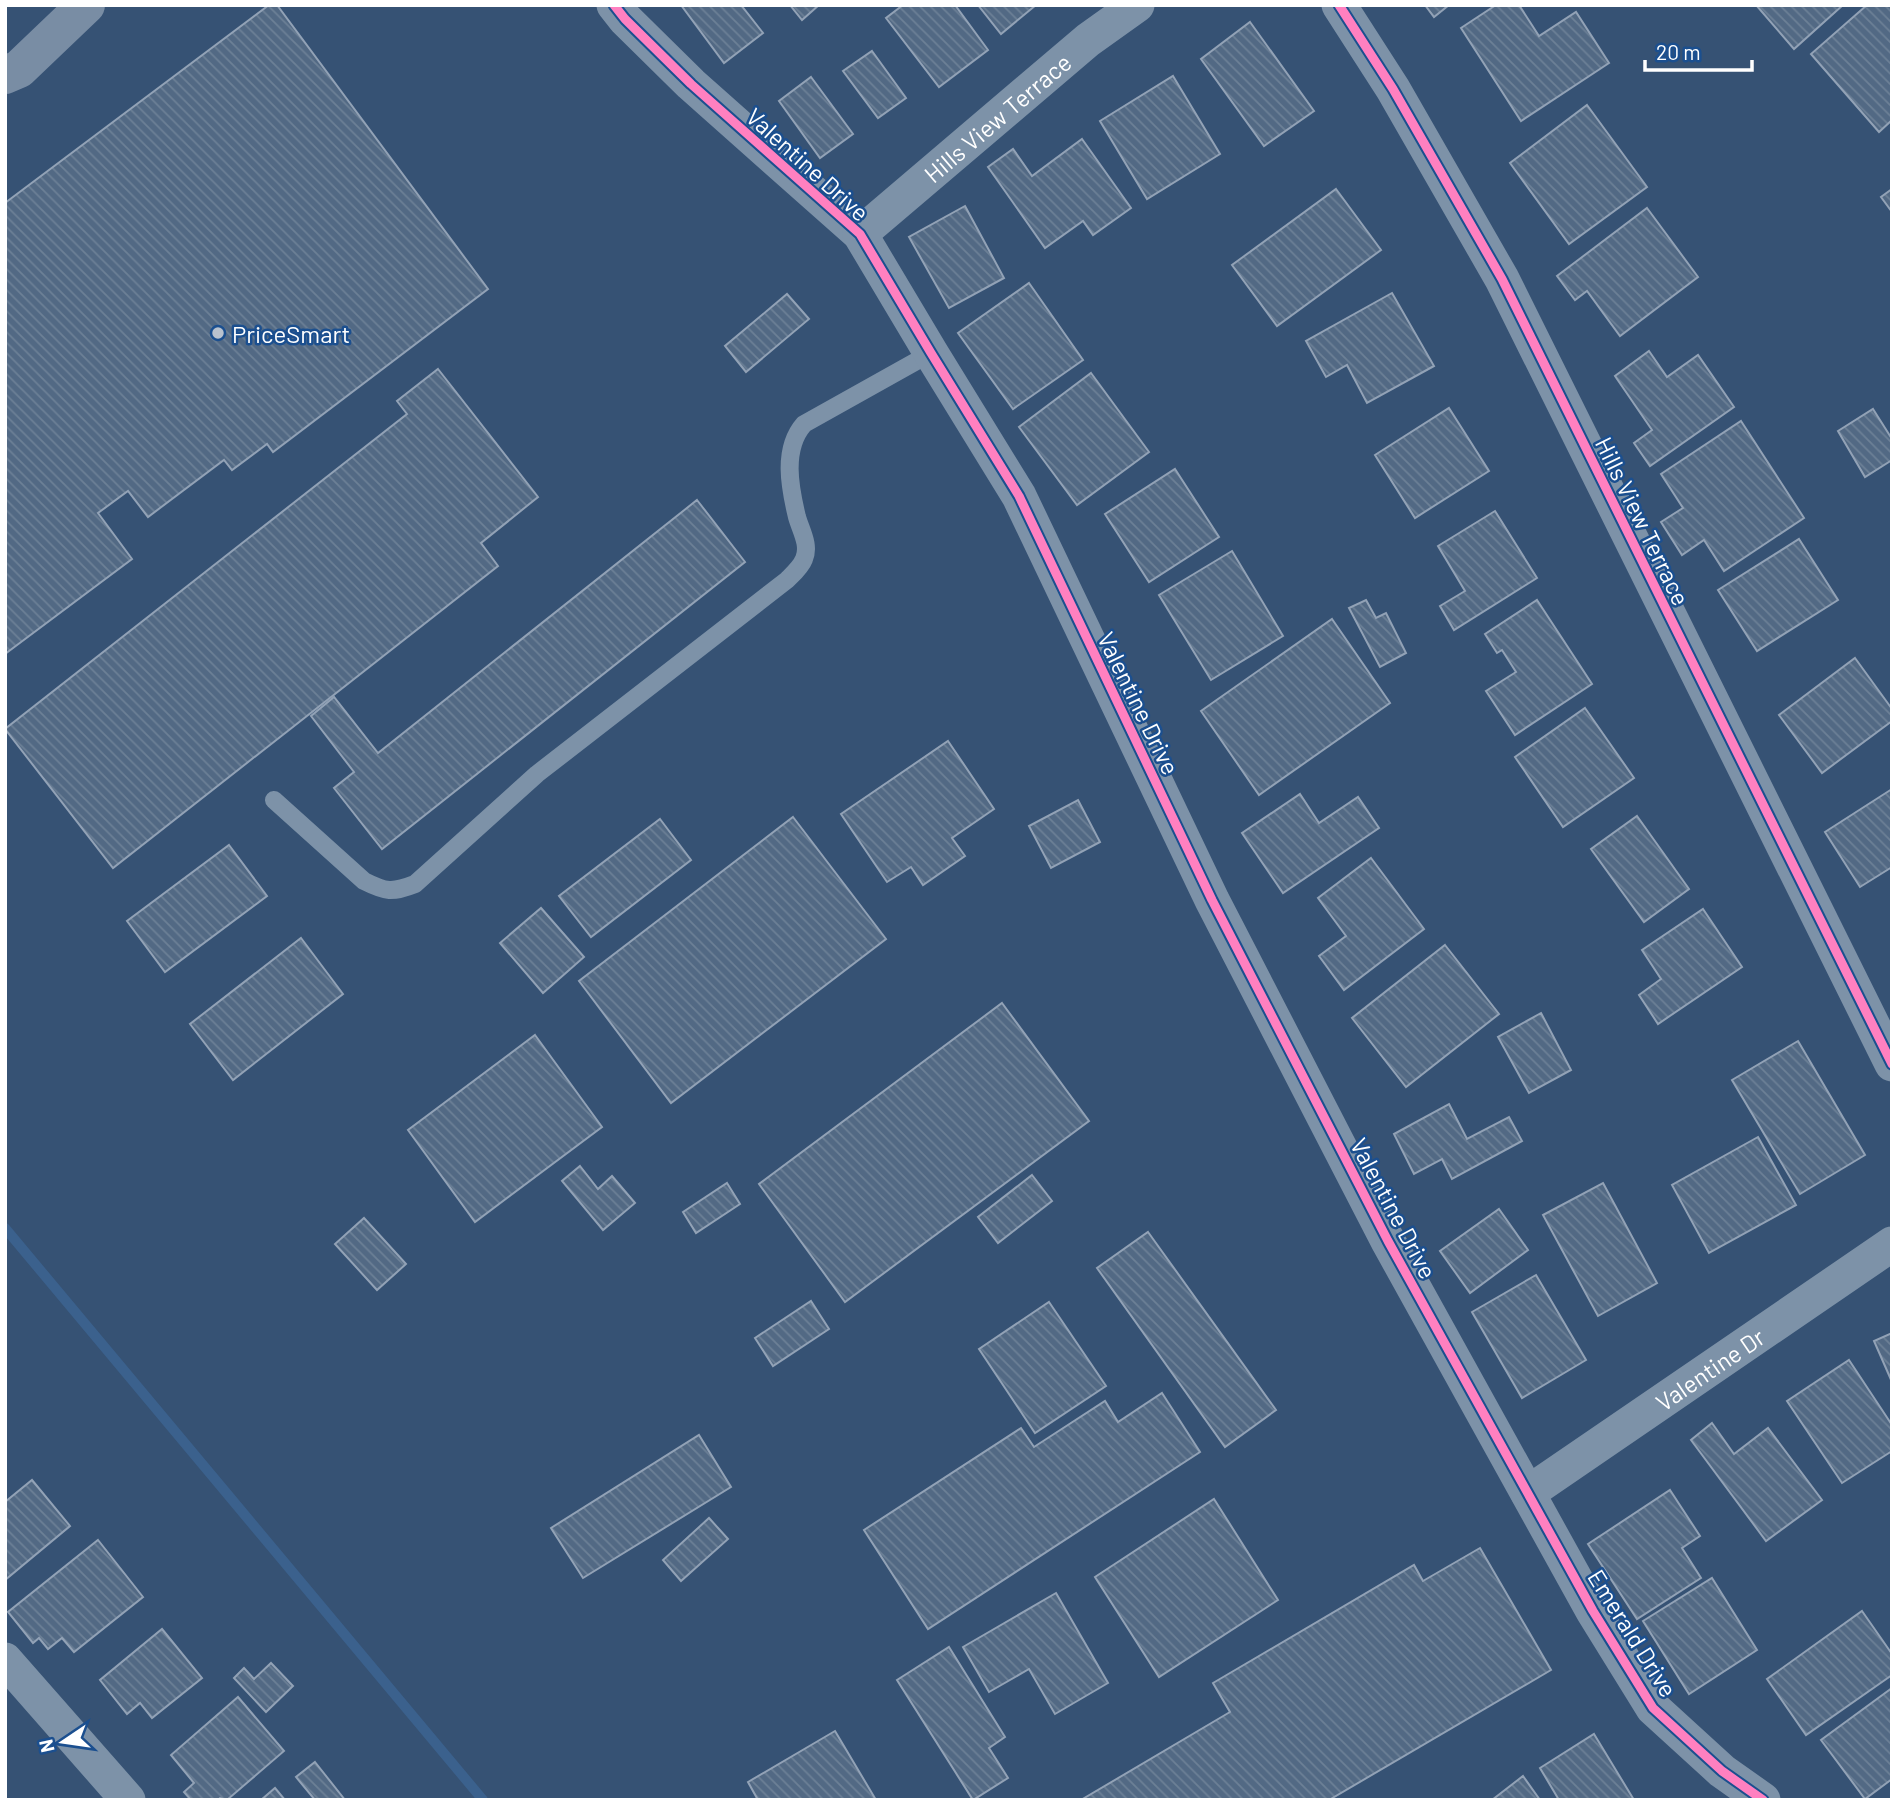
<svg xmlns="http://www.w3.org/2000/svg" width="1897" height="1805" font-family="Barlow,sans-serif">
	<defs>
		<pattern id="building-back-hatch" width="6" height="6" patternUnits="userSpaceOnUse" patternTransform="scale(1.75)"><rect width="6" height="6" fill="#526984"/><path d="M-1 5l2 2M0 0l6 6M5-1l2 2" fill="none" stroke="#6c8096"/></pattern>
	</defs>
	<rect width="100%" height="100%" fill="#365274"/>
	<g fill="none" stroke-linecap="round" stroke-linejoin="round">
		<!-- stream -->
		<polyline stroke="#3b618d" stroke-width="10" points="5,1228 483,1800"/>
	</g>
	<!-- building -->
	<g fill="url(#building-back-hatch)" stroke="#92a2b6" stroke-width="2">
		<polygon points="269,5 277,5 488,289 273,452 267,444 232,470 224,460 148,517 128,491 98,513 132,559 5,654 5,203"/>
		<polygon points="681,5 741,5 763,33 724,63"/>
		<polygon points="790,5 819,5 802,20"/>
		<polygon points="903,5 955,5 988,50 939,87 886,18"/>
		<polygon points="978,5 1036,5 1001,34"/>
		<polygon points="1425,5 1449,5 1434,17"/>
		<polygon points="1496,5 1519,5 1539,36 1576,12 1609,63 1521,121 1461,28"/>
		<polygon points="1756,5 1843,5 1794,49"/>
		<polygon points="1867,5 1892,5 1892,120 1879,132 1811,54"/>
		<polygon points="1250,22 1314,111 1264,146 1201,59"/>
		<polygon points="872,51 906,98 878,118 843,71"/>
		<polygon points="1173,76 1220,154 1147,199 1100,121"/>
		<polygon points="811,77 853,134 820,158 779,101"/>
		<polygon points="1587,105 1647,187 1569,244 1510,163"/>
		<polygon points="1082,139 1131,208 1093,235 1083,221 1045,248 988,167 1013,149 1032,176"/>
		<polygon points="1336,189 1381,250 1277,326 1232,265"/>
		<polygon points="1892,189 1892,212 1881,197"/>
		<polygon points="965,206 1004,278 949,308 909,237"/>
		<polygon points="1647,208 1698,277 1620,336 1587,291 1575,300 1557,276"/>
		<polygon points="1029,283 1083,360 1013,409 958,333"/>
		<polygon points="1392,293 1434,366 1367,403 1347,365 1326,377 1306,341"/>
		<polygon points="787,294 809,319 746,372 725,346"/>
		<polygon points="1649,351 1667,377 1698,355 1734,407 1650,466 1634,443 1652,430 1615,376"/>
		<polygon points="438,369 538,497 481,543 498,566 113,868 5,729 407,414 397,401"/>
		<polygon points="1091,373 1149,452 1077,505 1019,427"/>
		<polygon points="1449,408 1489,471 1415,518 1375,455"/>
		<polygon points="1873,409 1892,439 1892,460 1865,477 1838,431"/>
		<polygon points="1741,421 1804,518 1724,571 1704,540 1682,555 1661,522 1683,508 1661,474"/>
		<polygon points="1175,469 1219,537 1149,582 1105,514"/>
		<polygon points="697,500 745,562 382,849 334,788 354,772 311,716 334,697 378,753"/>
		<polygon points="1495,511 1537,578 1454,630 1440,606 1465,591 1438,546"/>
		<polygon points="1799,539 1838,600 1757,651 1718,590"/>
		<polygon points="1232,551 1283,636 1211,680 1159,595"/>
		<polygon points="1366,600 1376,618 1386,613 1406,653 1380,667 1349,608"/>
		<polygon points="1537,600 1592,684 1515,735 1486,691 1516,672 1502,650 1497,653 1485,634"/>
		<polygon points="1332,619 1390,703 1259,795 1201,711"/>
		<polygon points="1855,658 1892,709 1892,721 1822,773 1779,715"/>
		<polygon points="1585,708 1634,778 1563,827 1515,757"/>
		<polygon points="948,741 994,809 952,838 965,856 923,885 911,867 887,882 841,814"/>
		<polygon points="1892,789 1892,867 1860,887 1825,832"/>
		<polygon points="1300,794 1319,823 1358,797 1379,828 1283,893 1242,833"/>
		<polygon points="1078,800 1100,842 1051,868 1029,826"/>
		<polygon points="1637,816 1689,889 1644,922 1591,849"/>
		<polygon points="793,817 886,939 671,1103 579,981"/>
		<polygon points="660,819 691,860 591,937 559,896"/>
		<polygon points="229,845 267,896 165,972 127,921"/>
		<polygon points="1371,858 1424,929 1344,990 1319,956 1346,936 1318,898"/>
		<polygon points="541,908 584,957 543,993 500,943"/>
		<polygon points="1703,909 1742,967 1658,1024 1639,995 1661,979 1642,950"/>
		<polygon points="301,938 343,994 233,1080 190,1024"/>
		<polygon points="1445,945 1499,1014 1406,1087 1352,1018"/>
		<polygon points="1002,1003 1089,1121 845,1302 759,1184"/>
		<polygon points="1541,1013 1571,1070 1529,1093 1498,1037"/>
		<polygon points="535,1035 602,1127 475,1222 408,1130"/>
		<polygon points="1798,1041 1865,1155 1800,1194 1732,1080"/>
		<polygon points="1449,1104 1467,1139 1509,1117 1522,1141 1452,1179 1442,1159 1414,1174 1394,1134"/>
		<polygon points="1758,1137 1796,1205 1709,1253 1672,1185"/>
		<polygon points="580,1166 598,1189 612,1176 635,1203 603,1230 562,1181"/>
		<polygon points="1032,1175 1052,1201 998,1243 978,1217"/>
		<polygon points="727,1183 740,1204 696,1233 683,1212"/>
		<polygon points="1603,1183 1657,1283 1598,1316 1543,1215"/>
		<polygon points="1499,1209 1528,1250 1470,1293 1440,1251"/>
		<polygon points="364,1218 406,1264 377,1290 335,1244"/>
		<polygon points="1148,1232 1276,1410 1225,1447 1097,1268"/>
		<polygon points="1536,1275 1586,1360 1522,1398 1472,1312"/>
		<polygon points="811,1301 829,1329 773,1366 755,1338"/>
		<polygon points="1049,1302 1106,1386 1035,1433 979,1349"/>
		<polygon points="1892,1333 1892,1382 1874,1341"/>
		<polygon points="1849,1360 1892,1425 1892,1451 1842,1483 1787,1401"/>
		<polygon points="1162,1393 1200,1452 928,1629 864,1530 1021,1428 1034,1447 1105,1401 1118,1422"/>
		<polygon points="1712,1423 1734,1454 1768,1428 1822,1500 1766,1541 1691,1440"/>
		<polygon points="699,1435 731,1487 583,1578 551,1528"/>
		<polygon points="32,1480 70,1526 5,1580 5,1502"/>
		<polygon points="1670,1490 1700,1536 1682,1548 1701,1578 1637,1619 1588,1544"/>
		<polygon points="1214,1499 1278,1600 1159,1677 1095,1577"/>
		<polygon points="709,1518 728,1539 681,1581 663,1560"/>
		<polygon points="98,1540 143,1597 74,1652 62,1638 48,1649 39,1638 33,1643 8,1612"/>
		<polygon points="1480,1548 1551,1670 1329,1800 1081,1800 1230,1712 1213,1683 1414,1565 1423,1581"/>
		<polygon points="1712,1578 1757,1650 1689,1694 1643,1621"/>
		<polygon points="1056,1593 1108,1683 1055,1714 1029,1669 989,1692 963,1647"/>
		<polygon points="1862,1611 1892,1654 1892,1675 1806,1735 1767,1679"/>
		<polygon points="162,1629 202,1678 152,1718 140,1703 127,1714 100,1680"/>
		<polygon points="949,1647 1005,1737 989,1748 1008,1778 973,1800 897,1680"/>
		<polygon points="271,1663 293,1686 266,1712 234,1678 244,1668 254,1679"/>
		<polygon points="1892,1688 1892,1779 1865,1799 1821,1740"/>
		<polygon points="238,1697 284,1751 227,1800 220,1798 218,1800 191,1800 184,1792 194,1783 171,1755"/>
		<polygon points="835,1731 876,1800 758,1800 748,1782"/>
		<polygon points="1594,1734 1634,1800 1559,1800 1540,1768"/>
		<polygon points="315,1762 345,1800 315,1800 296,1777"/>
		<polygon points="1523,1776 1540,1800 1492,1800"/>
		<polygon points="275,1788 285,1800 261,1800"/>
	</g>
	<g fill="none" stroke-linecap="round" stroke-linejoin="round">
		<!-- service -->
		<path stroke="#7d92a8" stroke-width="18" d="M274 800 364 881C386 892 392 893 415 884L537 774 787 580C793 574 801 567 804 559 810 545 801 531 797 517 790 488 782 449 804 424L931 353"/>
		<!-- minor -->
		<g stroke="#7d92a8" stroke-width="35">
			<polyline points="614,5 625,19 691,84 860,234 931,353 1019,496 1212,900 1388,1241 1593,1611 1653,1708 1722,1771 1763,1800"/>
			<polyline points="1339,5 1393,89 1502,279 1892,1064"/>
			<path id="s1" d="M860 234 1088 40 1137 5"/>
			<path id="s2" d="M1528 1493 1892 1244"/>
			<polyline points="5,1660 128,1800"/>
		</g>
		<!-- secondary -->
		<polyline stroke="#798da4" stroke-width="38" points="5,75 19,69 86,5"/>
		<!-- cycleway casing -->
		<g stroke="#1b4f8f" stroke-width="13">
			<g id="cycleway">
				<polyline points="614,5 625,19 691,84 860,234 931,353 1019,496 1212,900 1388,1241 1593,1611 1653,1708 1722,1771 1763,1800"/>
				<polyline points="1339,5 1393,89 1502,279 1892,1064"/>
			</g>
		</g>
		<!-- cycleway -->
		<use href="#cycleway" stroke="#ff80c0" stroke-width="9"/>
	</g>
	<!-- markers -->
	<circle fill="#b9c2ce" stroke="#1b4f8f" stroke-width="2.5" cx="218" cy="333" r="7"/>
	<g text-anchor="middle" dominant-baseline="central" stroke-width="5" stroke-linejoin="round" paint-order="stroke">
		<!-- street labels -->
		<g font-size="24" fill="#fff" stroke="#1b4f8f">
			<text stroke="none"><textPath href="#s1" startOffset="180">Hills View Terrace</textPath></text>
			<text transform="translate(808 164) rotate(42)">Valentine Drive</text>
			<text transform="translate(1643 521) rotate(64)">Hills View Terrace</text>
			<text transform="translate(1139 703) rotate(64)">Valentine Drive</text>
			<text transform="translate(1394 1208) rotate(62)">Valentine Drive</text>
			<text stroke="none"><textPath href="#s2" startOffset="220">Valentine Dr</textPath></text>
			<text transform="translate(1633 1633) rotate(58)">Emerald Drive</text>
		</g>
		<!-- poi labels -->
		<g font-size="24" fill="#fff" stroke="#1b4f8f" text-anchor="start">
			<text x="232" y="333">PriceSmart</text>
		</g>
	</g>
	<!-- border -->
	<rect width="1897" height="1805" fill="none" stroke="#ffffff" stroke-width="14"/>
	<!-- north arrow -->
	<g transform="translate(63 1742) rotate(257)" stroke="#1b4f8f" stroke-width="5" paint-order="stroke">
	<path d="M0-5L12 26L0 18L-12 26Z" fill="#ffffff"/>
	<text y="-10" font-size="19" font-weight="bold" text-anchor="middle" fill="#ffffff">N</text>
	</g>
	<!-- scale -->
	<path d="M1645 60v10h107v-10" fill="none" stroke="#ffffff" stroke-width="3.5"/>
	<text x="1656" y="60" font-size="21" fill="#ffffff" stroke="#1b4f8f" stroke-width="5" paint-order="stroke">20 m</text>
</svg>
